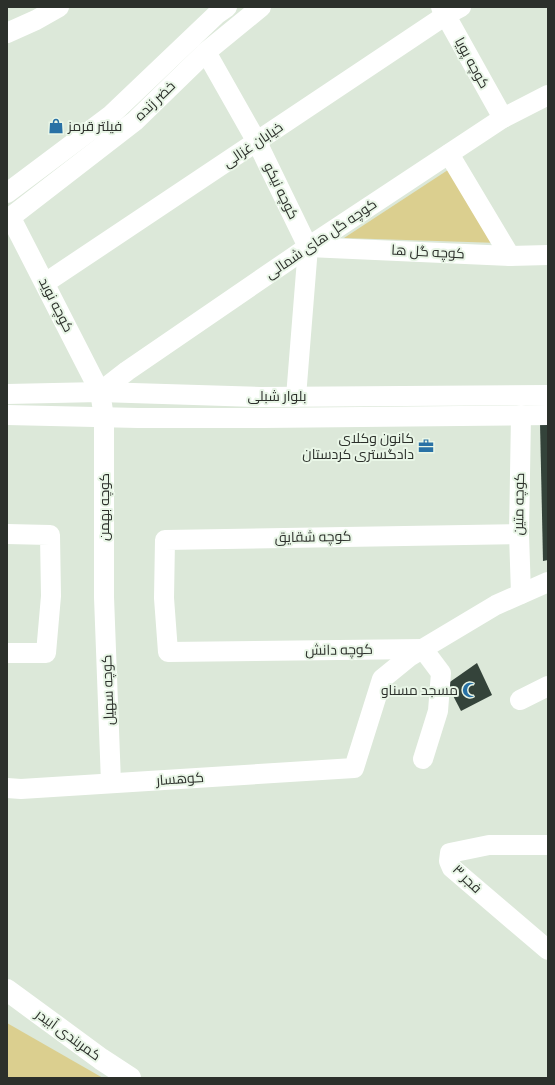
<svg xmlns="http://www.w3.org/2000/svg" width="555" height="1085" font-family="'Zilla Slab',Cairo,serif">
	<rect width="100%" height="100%" fill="#dce8d9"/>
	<!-- green -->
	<g fill="#dbcf8f">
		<polygon points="454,166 499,243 344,238"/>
		<polygon points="7,1023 103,1078 7,1078"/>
	</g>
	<!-- building -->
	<g fill="#34433a">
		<polygon points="540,423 548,423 548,560 543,561"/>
		<polygon points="477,663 492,695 461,711 447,684"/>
	</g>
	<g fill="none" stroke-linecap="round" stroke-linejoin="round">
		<!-- minor -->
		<g stroke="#fff" stroke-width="20">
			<polyline points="441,7 503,118"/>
			<polyline points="7,33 36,20 59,7"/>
			<polyline points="206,52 257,142 308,247"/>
			<polyline points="449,154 510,256"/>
			<polyline points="7,193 111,115 217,14 227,7"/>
			<polyline points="11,218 100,392 104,417 104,597 111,783"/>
			<polyline points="7,220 135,121 206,52 261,7"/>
			<polyline points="308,247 510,256 548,255"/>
			<polyline points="45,283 446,15 461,7"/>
			<polyline points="100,392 127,371 308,247 503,118 548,95"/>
			<polyline points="7,394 100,392 260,397 548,395"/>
			<polyline points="296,397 308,247"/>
			<polyline points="7,415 138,418 263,418 548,415"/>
			<polyline points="521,415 519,534 521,594"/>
			<polyline points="7,534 50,535 51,596 46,653 7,653"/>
			<polyline points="423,649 168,652 164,598 165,540 519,534"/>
			<polyline points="423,649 441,673 438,711 423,759"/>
			<polyline points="520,700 548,686"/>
			<polyline points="7,788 21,789 354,768 382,679 409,657 496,605 548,582"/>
			<polyline points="548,845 489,845 450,853 449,861 452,868 548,950"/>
		</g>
		<!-- major -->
		<polyline stroke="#fff" stroke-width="22" points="7,990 101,1059 130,1078"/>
	</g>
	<!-- icons -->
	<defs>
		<g id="shop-bare" transform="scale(1.2)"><path d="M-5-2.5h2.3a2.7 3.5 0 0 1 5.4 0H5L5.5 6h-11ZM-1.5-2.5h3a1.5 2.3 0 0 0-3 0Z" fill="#2971a5" stroke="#e9f6e7" stroke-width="2.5" paint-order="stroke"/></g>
		<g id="office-bare" transform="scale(1.2)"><path d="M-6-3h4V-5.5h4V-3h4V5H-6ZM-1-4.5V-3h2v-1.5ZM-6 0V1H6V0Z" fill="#2971a5" stroke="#e9f6e7" stroke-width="2.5" paint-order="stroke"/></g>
		<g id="mosque-bare" transform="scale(1.2)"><path d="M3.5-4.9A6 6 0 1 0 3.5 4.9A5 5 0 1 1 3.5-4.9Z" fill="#2971a5" stroke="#e9f6e7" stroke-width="2.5" paint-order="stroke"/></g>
	</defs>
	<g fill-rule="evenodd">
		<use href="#shop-bare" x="56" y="126"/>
		<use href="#office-bare" x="426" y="446"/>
		<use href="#mosque-bare" x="470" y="690"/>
	</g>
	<g text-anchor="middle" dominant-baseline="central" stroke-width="4" stroke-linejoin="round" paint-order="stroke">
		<!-- street labels -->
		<g font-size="14" fill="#2c302b" stroke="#e9f6e7">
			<text transform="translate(472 63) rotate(61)">کوچه پویا</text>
			<text transform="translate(155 101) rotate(-44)">خضر زنده</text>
			<text transform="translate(253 145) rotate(-34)">خیابان غزالی</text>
			<text transform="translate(281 191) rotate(64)">کوچه نیکو</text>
			<text transform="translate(321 239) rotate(-34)">کوچه گل های شمالی</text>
			<text transform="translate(428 252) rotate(3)">کوچه گل ها</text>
			<text transform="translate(56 305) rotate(63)">کوچه نوید</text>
			<text x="277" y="396">بلوار شبلی</text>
			<text transform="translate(519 504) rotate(-89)">کوچه متین</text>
			<text transform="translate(104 507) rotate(-90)">کوچه بهمن</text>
			<text transform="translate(313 537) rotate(-1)">کوچه شقایق</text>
			<text transform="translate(339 650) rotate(-1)">کوچه دانش</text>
			<text transform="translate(108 690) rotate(-92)">کوچه سهیل</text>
			<text transform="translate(180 779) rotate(-4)">کوهسار</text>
			<text transform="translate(467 879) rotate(44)">فجر ۳</text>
			<text transform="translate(68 1035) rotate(36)">کمربندی آبیدر</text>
		</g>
		<!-- poi labels -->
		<g font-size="14" fill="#2c302b" stroke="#e9f6e7" text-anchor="end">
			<text x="68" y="126" text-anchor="start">فیلتر قرمز</text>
			<text x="414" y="438">کانون وکلای<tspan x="414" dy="16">دادگستری کردستان</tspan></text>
			<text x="458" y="690">مسجد مسناو</text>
		</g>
	</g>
	<!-- border -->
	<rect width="555" height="1085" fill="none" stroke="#2c302b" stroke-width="16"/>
</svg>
